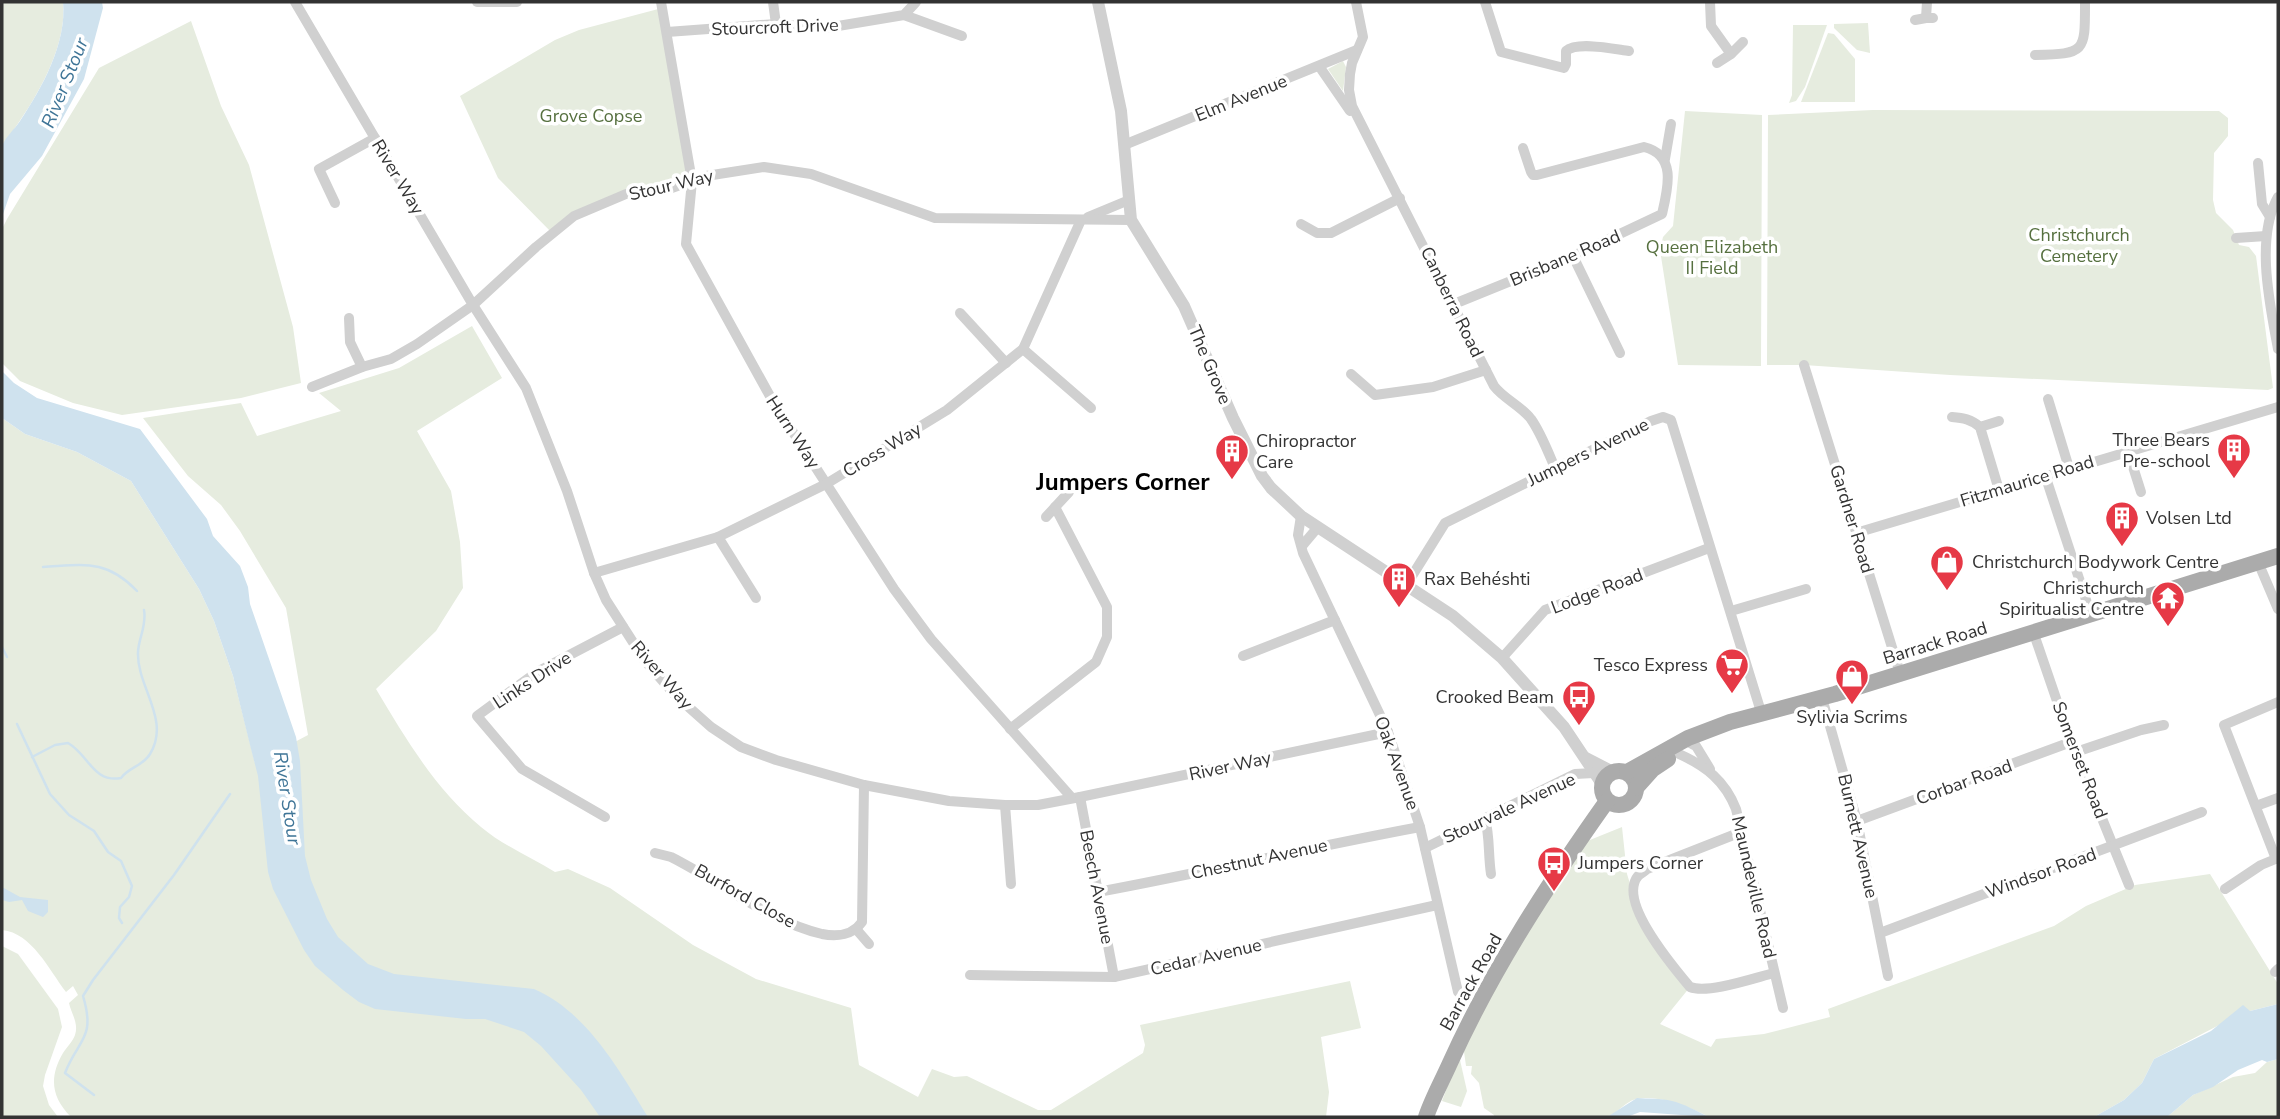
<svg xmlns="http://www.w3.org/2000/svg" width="2280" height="1119" font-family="'Nunito Sans',sans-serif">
	<rect width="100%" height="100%" fill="#fff"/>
	<!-- green -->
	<g fill="#e6ecdf">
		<path d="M2 2H63C68 51 30 108 2 146Z"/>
		<path d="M662 8 692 181C638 191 597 198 553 234L498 178 460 96 555 40 579 30Z"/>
		<polygon points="191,21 221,106 249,165 293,327 301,383 241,398 122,415 73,403 20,381 2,363 2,229 7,219 99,68"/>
		<polygon points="1868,23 1870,53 1857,50 1834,28 1834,24"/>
		<polygon points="1793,25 1827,25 1805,87 1796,101 1789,103 1792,95"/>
		<polygon points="1828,33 1834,34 1855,59 1855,102 1801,102"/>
		<polygon points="1343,61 1346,67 1343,91 1328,69"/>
		<polygon points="1873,110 2219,111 2228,118 2228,136 2214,153 2213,200 2216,213 2233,230 2239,245 2249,247 2256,256 2273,388 2268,390 1950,375 1804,365 1767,365 1768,115"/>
		<polygon points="1685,111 1762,115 1761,366 1678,365 1660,250 1663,237 1673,226"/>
		<path d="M472 326 502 378 417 431 451 491 460 542 463 588 436 631 376 689C405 738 436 790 481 827 502 845 531 857 555 872L568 869 610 888 693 945 756 979 851 1008 859 1065 918 1097 932 1069 954 1077 967 1076 1038 1110H1051L1143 1053 1145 1045 1140 1025 1350 981 1361 1028 1321 1037 1329 1092 1326 1117H71C51 1097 49 1077 63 1053 67 1047 73 1041 75 1035 79 1023 71 1013 69 1003L78 995 73 986 66 992C49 970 32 933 2 930V418L25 434 77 452 131 481 199 589 214 621 233 676 255 763 308 735 286 608 240 531 221 505 188 476 143 418 241 403 257 436 341 411 319 393 399 368Z"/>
		<path d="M1622 827 1627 874 1640 916 1690 987 1660 1024 1711 1047 1716 1039 1764 1034 1830 1017 1828 1009 2054 926 2086 906 2135 885 2210 874 2278 984V1004L2250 1011 2223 1023 2154 1059 2142 1083 2124 1100 2094 1117H1709C1691 1107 1657 1094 1636 1099 1624 1102 1616 1116 1604 1117 1569 1119 1529 1117 1494 1117V1115L1484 1108 1479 1083 1471 1074 1472 1066H1466L1462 1037 1575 846Z"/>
		<polygon points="2,946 18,954 58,1009 62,1027 45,1075 43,1086 49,1105 58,1117 2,1117"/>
		<polygon points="2278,1059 2278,1117 2167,1117 2193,1095 2233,1077 2255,1073 2267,1062"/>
		<polygon points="1460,1060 1467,1091 1461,1107 1442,1101 1451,1077"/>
	</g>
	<!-- water -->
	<g fill="#cfe2ee">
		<path d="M63 2H102L103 8 84 79 42 156 10 194 2 217C2 201 0 161 2 147 4 138 15 129 20 121 42 88 67 43 63 2Z"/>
		<path d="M2 371 14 383 37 398 140 429 207 519 213 536 240 566 248 587 250 604 296 737 300 761 305 856 311 880 327 919 338 937 368 964 394 974 534 989C587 1012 619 1070 648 1117H600L581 1090 541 1046 524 1032 485 1019H466L375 1009 359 1002 343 990 315 966 304 950 273 889 268 872 258 776 251 749 233 676 214 621 199 589 131 481 77 452 25 434 2 418Z"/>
		<polygon points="2,887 20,897 48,900 48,912 43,917 28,911 22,900 9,902 2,900"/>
		<polygon points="2278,1004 2278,1059 2267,1062 2262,1060 2238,1070 2213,1087 2193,1095 2167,1117 2094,1117 2124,1100 2142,1083 2154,1059 2211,1031 2243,1005 2250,1011"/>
		<path d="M1637 1098C1648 1099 1661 1098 1672 1101 1682 1103 1699 1112 1709 1117L1640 1112 1627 1117H1607Z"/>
	</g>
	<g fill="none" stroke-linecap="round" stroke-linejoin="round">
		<!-- stream -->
		<g stroke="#cfe2ee" stroke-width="2.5">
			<path d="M43 567C82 565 106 558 137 591"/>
			<polyline points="2,624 2,622"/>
			<polyline points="2,647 7,657"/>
			<polyline points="17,724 50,794 69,815 94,831 108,852 121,861 132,886 129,897 120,907 119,918 122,923"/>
			<path d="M32 757 55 745 68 743C89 755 93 783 121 778 129 767 143 766 150 754 171 720 137 687 138 653 138 639 147 626 144 610"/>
			<path d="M94 1095 65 1073C78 1039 96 1039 83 996L93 980 174 875 230 794"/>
		</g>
		<!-- minor -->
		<g stroke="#d0d0d0" stroke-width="10">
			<polyline points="295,2 473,305 526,388 567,491 594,573 606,600 645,661 675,695 711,727 741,747 776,760 864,785 949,801 1005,805 1038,805 1080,797 1388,732"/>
			<polyline points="477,2 517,2"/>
			<polyline points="661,2 692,181 686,244 771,398 894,589 931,639 1072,798"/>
			<polyline points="773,2 776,24"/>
			<path d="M1356 2 1363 37 1352 63 1350 74 1349 90 1352 106 1494 386C1504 399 1520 405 1531 419 1541 433 1548 452 1555 468"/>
			<path d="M1485 2 1501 52 1564 68 1566 64V51C1577 41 1614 49 1629 51"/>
			<polyline points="1710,2 1711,26 1731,54 1717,63"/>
			<polyline points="1927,2 1926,18 1933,18"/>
			<polyline points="904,15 962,36"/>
			<polyline points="1915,20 1926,18"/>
			<polyline points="667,32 776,24 826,28 904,15 916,2"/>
			<polyline points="1731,54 1743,42"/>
			<path d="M2035 55C2086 54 2085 52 2085 2"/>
			<polyline points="1319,66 1350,111"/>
			<polyline points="1124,145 1357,50"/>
			<polyline points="1665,159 1671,124"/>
			<polyline points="2258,163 2262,204 2270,217"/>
			<path d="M2278 197C2255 238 2270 305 2278 349"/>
			<polyline points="335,203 319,169 375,138"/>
			<polyline points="1088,217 1129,200"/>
			<polyline points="1301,224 1317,233 1331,233 1400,198"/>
			<polyline points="2236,238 2266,236"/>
			<polyline points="1573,256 1620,353"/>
			<path d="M1454 304 1573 256 1662 214C1668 188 1677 155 1644 147L1537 175H1533L1531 172 1523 148"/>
			<polyline points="960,313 1006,363"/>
			<polyline points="349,318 350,342 362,367"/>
			<polyline points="1023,349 1091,408"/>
			<polyline points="1804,365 1900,673"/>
			<polyline points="1351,374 1375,395 1433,387 1486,370"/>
			<polyline points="312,387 362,367 391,359 417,344 473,305 536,247 574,216 626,194 666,190 706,176 764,167 811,174 935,218 1131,220"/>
			<polyline points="2048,399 2069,468"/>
			<path d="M1952 417C1963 418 1971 419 1980 427L1999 490"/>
			<polyline points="1980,427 1999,421"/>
			<polyline points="2128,451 2141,492"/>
			<polyline points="2045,475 2091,615"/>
			<polyline points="1301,516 1298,535 1303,553 1388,732 1420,827 1458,992"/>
			<polyline points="1046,517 1069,492"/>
			<polyline points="1856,533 2278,407"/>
			<polyline points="718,537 756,598"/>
			<polyline points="1302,546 1318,527"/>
			<polyline points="2258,562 2278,609"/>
			<polyline points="594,573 718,537 826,484 947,410 1023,349 1081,220"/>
			<polyline points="1407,584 1445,523 1651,421 1663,417 1671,420 1762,715"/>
			<polyline points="1731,611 1806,589"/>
			<polyline points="2034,634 2071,742 2129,885"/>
			<polyline points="1243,656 1335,620"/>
			<polyline points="1502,658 1545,610 1709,548"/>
			<polyline points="1822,698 1857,821 1888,976"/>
			<polyline points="1010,729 1096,662 1107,637 1107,607 1055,507"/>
			<polyline points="1685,740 1696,746 1710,769"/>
			<polyline points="2076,752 2141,730 2164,725"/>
			<path d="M1679 754C1706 766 1725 781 1736 809L1783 1008"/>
			<polyline points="1080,797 1114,977"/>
			<polyline points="1005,805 1011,884"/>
			<polyline points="2256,806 2278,798"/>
			<polyline points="605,817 522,769 477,716 537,672 623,627"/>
			<path d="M1485 818C1490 837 1488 854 1491 874"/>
			<polyline points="1857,821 2071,742"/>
			<path d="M1741 832 1647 869C1644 872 1641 873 1638 876 1617 901 1674 968 1690 987 1708 994 1754 978 1774 973"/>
			<polyline points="1425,848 1575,774 1594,773"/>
			<path d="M655 853 671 857C719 881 770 922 822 934 837 937 853 935 862 922L864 785"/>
			<polyline points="2276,859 2224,725 2278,702"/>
			<polyline points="2225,889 2261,865 2278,858"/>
			<path d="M1098 892C1206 872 1312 847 1420 827"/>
			<polyline points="856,929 869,944"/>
			<polyline points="1880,933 2202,812"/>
			<polyline points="2275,972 2278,969"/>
			<polyline points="970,975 1114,977 1437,905"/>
		</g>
		<!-- tertiary -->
		<g stroke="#d0d0d0" stroke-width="12">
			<polyline points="1098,2 1121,111 1131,220 1184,306 1233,418 1262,476 1271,488 1301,516 1453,616 1502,658 1564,727 1602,784"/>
			<polyline points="1586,758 1613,772"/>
		</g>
		<!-- primary -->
		<g stroke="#ababab" stroke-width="16">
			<circle cx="1619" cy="788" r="17"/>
			<polyline points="1627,772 1688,738 1730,722 1835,694 2278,556"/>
			<polyline points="1636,788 1653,769 1668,759"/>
			<path d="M1426 1117C1432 1099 1442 1081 1450 1063 1492 970 1548 884 1607 801"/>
		</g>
	</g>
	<!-- icons -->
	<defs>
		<g id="building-pin" transform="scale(1.75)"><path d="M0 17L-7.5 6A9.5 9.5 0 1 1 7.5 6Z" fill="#e63946" stroke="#fff"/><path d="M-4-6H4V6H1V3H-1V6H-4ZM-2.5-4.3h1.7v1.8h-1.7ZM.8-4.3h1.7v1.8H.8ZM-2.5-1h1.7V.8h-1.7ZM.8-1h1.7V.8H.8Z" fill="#fff"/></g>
		<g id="shop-pin" transform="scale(1.75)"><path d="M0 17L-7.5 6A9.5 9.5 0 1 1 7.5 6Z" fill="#e63946" stroke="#fff"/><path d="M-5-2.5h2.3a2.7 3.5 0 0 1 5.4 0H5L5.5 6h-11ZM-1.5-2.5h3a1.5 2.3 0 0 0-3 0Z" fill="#fff"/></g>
		<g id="temple-pin" transform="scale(1.75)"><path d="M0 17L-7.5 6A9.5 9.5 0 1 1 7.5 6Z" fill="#e63946" stroke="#fff"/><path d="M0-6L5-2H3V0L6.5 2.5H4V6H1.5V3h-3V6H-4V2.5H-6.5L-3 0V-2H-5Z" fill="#fff"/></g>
		<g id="supermarket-pin" transform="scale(1.75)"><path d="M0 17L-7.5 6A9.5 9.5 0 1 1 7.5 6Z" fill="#e63946" stroke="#fff"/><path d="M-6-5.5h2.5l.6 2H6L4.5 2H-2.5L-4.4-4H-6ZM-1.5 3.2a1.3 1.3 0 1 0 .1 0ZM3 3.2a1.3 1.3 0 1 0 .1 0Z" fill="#fff"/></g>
		<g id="bus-pin" transform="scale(1.75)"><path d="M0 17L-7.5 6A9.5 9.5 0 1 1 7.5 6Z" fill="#e63946" stroke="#fff"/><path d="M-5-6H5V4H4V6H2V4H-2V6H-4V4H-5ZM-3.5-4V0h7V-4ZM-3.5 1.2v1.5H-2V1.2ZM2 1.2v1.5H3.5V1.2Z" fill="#fff"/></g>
	</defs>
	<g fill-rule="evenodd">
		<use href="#building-pin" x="2234" y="450"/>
		<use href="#building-pin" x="1232" y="451"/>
		<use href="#building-pin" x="2122" y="518"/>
		<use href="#shop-pin" x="1947" y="562"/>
		<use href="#building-pin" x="1399" y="579"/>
		<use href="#temple-pin" x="2168" y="598"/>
		<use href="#supermarket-pin" x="1732" y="665"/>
		<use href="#shop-pin" x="1852" y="676"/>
		<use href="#bus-pin" x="1579" y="697"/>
		<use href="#bus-pin" x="1554" y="863"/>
	</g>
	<g text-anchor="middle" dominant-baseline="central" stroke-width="7" stroke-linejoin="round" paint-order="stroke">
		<!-- street labels -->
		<g font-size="18" fill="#333" stroke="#fff">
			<text transform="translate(775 27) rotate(-2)">Stourcroft Drive</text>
			<text transform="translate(1241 98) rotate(-22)">Elm Avenue</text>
			<text transform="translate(398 177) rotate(59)">River Way</text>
			<text transform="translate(671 185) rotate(-13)">Stour Way</text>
			<text transform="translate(1565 258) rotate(-23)">Brisbane Road</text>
			<text transform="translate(1452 302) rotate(64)">Canberra Road</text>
			<text transform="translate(1210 365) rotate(67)">The Grove</text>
			<text transform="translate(793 432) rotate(57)">Hurn Way</text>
			<text transform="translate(882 450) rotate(-31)">Cross Way</text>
			<text transform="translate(1588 452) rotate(-26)">Jumpers Avenue</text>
			<text transform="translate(2027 481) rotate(-17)">Fitzmaurice Road</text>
			<text transform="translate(1852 519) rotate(73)">Gardner Road</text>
			<text transform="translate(1597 591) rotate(-21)">Lodge Road</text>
			<text transform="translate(1935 643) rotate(-17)">Barrack Road</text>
			<text transform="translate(662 675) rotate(49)">River Way</text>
			<text transform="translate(532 680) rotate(-33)">Links Drive</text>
			<text transform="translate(2080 760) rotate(69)">Somerset Road</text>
			<text transform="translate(1397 763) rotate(70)">Oak Avenue</text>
			<text transform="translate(1230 766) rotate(-12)">River Way</text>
			<text transform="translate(1964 782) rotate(-20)">Corbar Road</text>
			<text transform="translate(1509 808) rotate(-25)">Stourvale Avenue</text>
			<text transform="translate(1858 836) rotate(77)">Burnett Avenue</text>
			<text transform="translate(1259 859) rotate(-12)">Chestnut Avenue</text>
			<text transform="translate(2041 873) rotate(-20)">Windsor Road</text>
			<text transform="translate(1097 887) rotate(79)">Beech Avenue</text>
			<text transform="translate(1754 887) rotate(77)">Maundeville Road</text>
			<text transform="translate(745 896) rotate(29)">Burford Close</text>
			<text transform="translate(1206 957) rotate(-13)">Cedar Avenue</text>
			<text transform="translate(1471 982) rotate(-61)">Barrack Road</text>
		</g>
		<!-- park labels -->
		<g font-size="18" fill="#56703f" stroke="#fff">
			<text x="591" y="116">Grove Copse</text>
			<text x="2079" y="235">Christchurch<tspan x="2079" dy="21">Cemetery</tspan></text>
			<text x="1712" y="247">Queen Elizabeth<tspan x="1712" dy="21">II Field</tspan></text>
		</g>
		<!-- poi labels -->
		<g font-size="18" fill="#333" stroke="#fff" text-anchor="start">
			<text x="2210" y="440" text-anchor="end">Three Bears<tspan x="2210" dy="21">Pre-school</tspan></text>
			<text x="1256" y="441">Chiropractor<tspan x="1256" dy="21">Care</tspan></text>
			<text x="2146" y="518">Volsen Ltd</text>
			<text x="1972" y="562">Christchurch Bodywork Centre</text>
			<text x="1424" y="579">Rax Behéshti</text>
			<text x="2144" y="588" text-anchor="end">Christchurch<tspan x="2144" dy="21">Spiritualist Centre</tspan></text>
			<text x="1708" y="665" text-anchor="end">Tesco Express</text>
			<text x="1554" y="697" text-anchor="end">Crooked Beam</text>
			<text x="1852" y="717" text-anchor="middle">Sylivia Scrims</text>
			<text x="1578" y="863">Jumpers Corner</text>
		</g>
		<!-- water labels -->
		<g font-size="19" font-style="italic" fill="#3f7597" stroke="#fff">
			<text transform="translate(65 83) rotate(-68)">River Stour</text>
			<text transform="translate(287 798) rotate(81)">River Stour</text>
		</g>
		<!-- district labels -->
		<g font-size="24" font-weight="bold" fill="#000" stroke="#fff">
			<text x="1123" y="482">Jumpers Corner</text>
		</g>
	</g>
	<!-- border -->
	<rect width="2280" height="1119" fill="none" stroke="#333333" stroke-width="7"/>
</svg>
